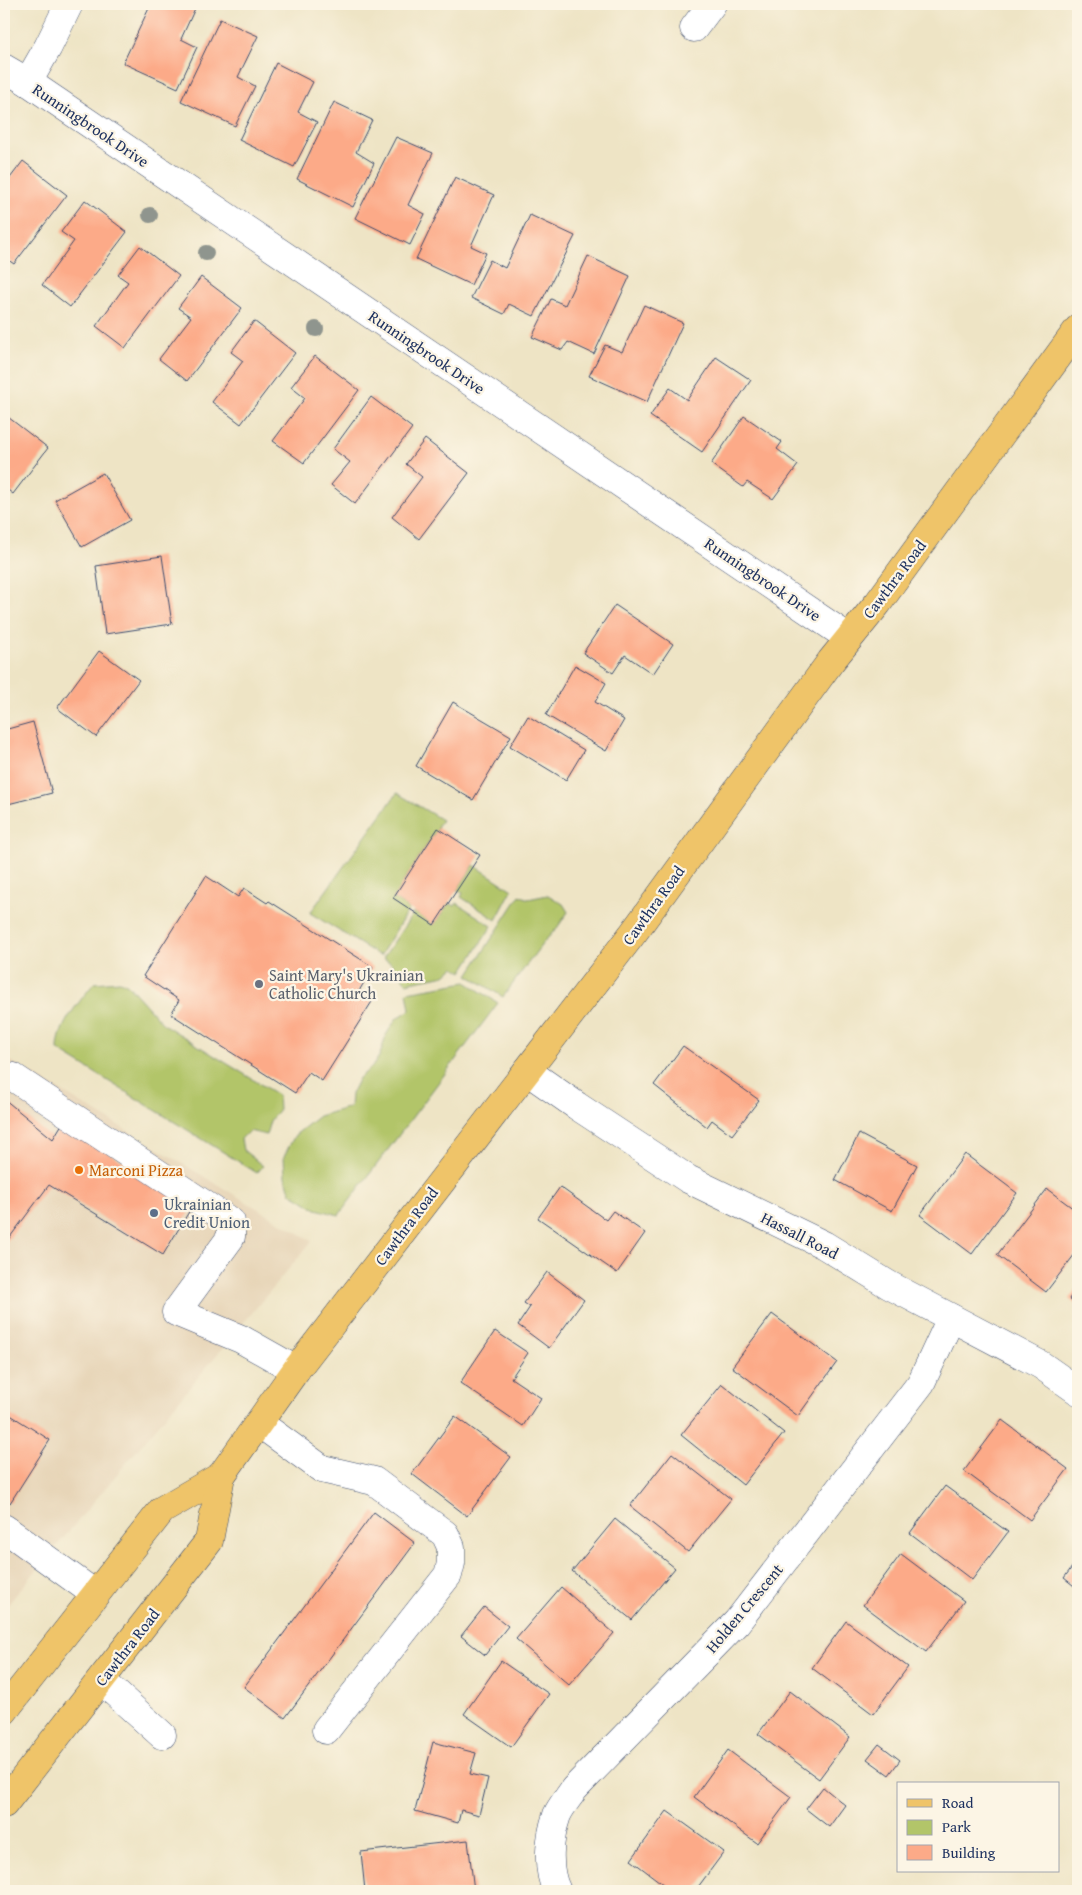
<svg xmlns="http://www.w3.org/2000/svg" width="1082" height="1895" font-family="'Gentium Book Plus',serif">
	<rect width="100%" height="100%" fill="#fcf5e5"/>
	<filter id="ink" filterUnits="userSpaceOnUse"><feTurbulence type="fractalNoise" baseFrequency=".02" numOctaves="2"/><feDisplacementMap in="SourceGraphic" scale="10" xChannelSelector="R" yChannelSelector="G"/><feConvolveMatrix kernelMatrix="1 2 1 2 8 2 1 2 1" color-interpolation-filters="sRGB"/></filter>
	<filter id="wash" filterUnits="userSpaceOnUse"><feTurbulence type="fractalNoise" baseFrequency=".0096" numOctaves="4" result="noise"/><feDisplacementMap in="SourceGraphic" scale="20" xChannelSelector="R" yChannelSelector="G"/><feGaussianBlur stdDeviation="1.12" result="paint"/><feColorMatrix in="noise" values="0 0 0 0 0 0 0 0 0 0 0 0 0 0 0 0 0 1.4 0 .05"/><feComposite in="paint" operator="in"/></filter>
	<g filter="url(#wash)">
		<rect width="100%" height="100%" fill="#eee4c5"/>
		<!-- built -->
		<polygon fill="#e7d5b8" points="4,1057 312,1241 4,1609"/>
		<!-- green -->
		<g fill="#b2c569" stroke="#667a64">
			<polygon points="397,793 442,820 437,827 438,828 393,898 409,909 380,956 310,913"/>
			<polygon points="474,865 512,890 496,920 461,897 463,893 457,890"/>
			<polygon points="520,895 528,899 548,895 563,904 568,912 557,928 543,943 503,997 468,975"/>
			<polygon points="449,903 455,906 457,903 492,926 462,972 454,967 445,975 406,983 391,963 383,958 414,912 434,925"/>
			<path d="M120 981 128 985 163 1024 278 1095 279 1109 270 1121 266 1135 249 1131 241 1139 243 1150 263 1166 257 1173 58 1050C58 1024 79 1003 94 983Z"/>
			<polygon points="466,982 498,1003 339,1215 316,1209 291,1193 285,1177 284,1156 295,1135 319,1116 350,1107 351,1094 359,1078 372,1067 380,1055 386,1035 396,1019 410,1010 407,992"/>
		</g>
		<g id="blocks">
			<!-- building -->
			<g fill="#fcaa88">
				<polygon points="151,4 197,4 181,39 197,47 178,88 123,63"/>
				<polygon points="220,19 258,36 238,77 255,86 235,126 181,101"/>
				<polygon points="276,63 313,82 298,112 317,122 294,167 239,140"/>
				<polygon points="334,102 372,120 356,152 374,163 353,207 297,179"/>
				<polygon points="396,137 433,153 408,205 425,214 410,245 355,218"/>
				<polygon points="23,161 67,195 14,264 4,257 4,214 7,209 4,207 4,186"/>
				<polygon points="455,177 494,195 471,246 486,253 471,285 416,259"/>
				<polygon points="85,200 127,232 70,307 42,285 74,241 61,232"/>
				<polygon points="530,215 575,236 534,316 509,304 504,314 471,298 490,260 505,268"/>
				<polygon points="140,246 179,276 125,348 96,326 128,282 118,275"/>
				<polygon points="588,256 630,276 594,354 568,342 562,350 532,337 551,299 565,305"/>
				<polygon points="201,277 242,308 187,381 159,359 191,317 178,308"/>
				<polygon points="644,305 683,323 647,402 589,376 605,345 622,352"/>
				<polygon points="254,321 295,353 241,424 212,402 243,361 231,352"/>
				<polygon points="315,356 359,390 304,463 273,441 305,398 291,387"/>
				<polygon points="716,357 751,380 702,452 650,416 670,388 687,400"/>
				<polygon points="371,397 412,428 355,504 331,485 350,462 333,449"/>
				<polygon points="4,414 48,448 13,494 4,487"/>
				<polygon points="744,416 782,442 777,449 798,465 773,499 747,482 743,487 711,464"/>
				<polygon points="425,439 469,473 419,539 392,517 422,477 406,464"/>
				<polygon points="103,473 130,520 82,547 55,500"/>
				<polygon points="162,556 172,624 105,634 96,566"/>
				<polygon points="615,605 673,644 653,674 625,655 613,673 583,653"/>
				<polygon points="99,651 139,680 96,737 57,708"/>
				<polygon points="575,665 606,683 595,702 624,720 606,751 546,715"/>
				<polygon points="453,702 511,736 473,800 416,766"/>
				<polygon points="528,716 584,750 566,780 510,746"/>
				<polygon points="33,722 52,793 4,805 4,730"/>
				<polygon points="438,828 480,855 434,925 393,898"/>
				<polygon points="206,876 238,897 244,888 267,903 269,901 373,967 359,991 373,1000 322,1081 309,1072 295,1093 171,1014 179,1000 143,976"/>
				<polygon points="683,1046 759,1100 732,1135 712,1120 707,1127 654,1085"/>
				<polygon points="4,1099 53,1139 62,1124 193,1205 163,1255 49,1185 4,1245"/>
				<polygon points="859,1134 917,1165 892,1211 835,1180"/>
				<polygon points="965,1154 1017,1193 972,1254 920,1215"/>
				<polygon points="560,1187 606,1220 613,1211 645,1233 617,1273 538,1218"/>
				<polygon points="1047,1189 1078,1212 1078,1250 1046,1292 997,1255"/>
				<polygon points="547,1272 584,1300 549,1348 518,1325 530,1307 524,1303"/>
				<polygon points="1078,1286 1078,1306 1069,1299"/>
				<polygon points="772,1314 837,1362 798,1416 732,1367"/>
				<polygon points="495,1331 528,1353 511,1378 541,1398 523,1426 460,1383"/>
				<polygon points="722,1384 784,1433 743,1485 681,1435"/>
				<polygon points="4,1411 50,1440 10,1503 4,1499"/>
				<polygon points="455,1416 511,1457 467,1516 412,1474"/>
				<polygon points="1002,1420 1068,1469 1030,1520 964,1471"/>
				<polygon points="672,1453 731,1499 688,1552 630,1506"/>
				<polygon points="945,1486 1008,1532 972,1580 910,1533"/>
				<polygon points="374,1512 415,1543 285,1718 244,1687"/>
				<polygon points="615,1519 675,1568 632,1620 572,1571"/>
				<polygon points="901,1554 964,1601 926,1652 863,1605"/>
				<polygon points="1078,1559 1078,1589 1064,1578"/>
				<polygon points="561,1587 614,1633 569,1685 516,1639"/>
				<polygon points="484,1607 508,1626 485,1655 461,1636"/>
				<polygon points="846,1621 908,1667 873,1714 812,1668"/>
				<polygon points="501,1661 549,1694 511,1747 464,1714"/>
				<polygon points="790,1691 850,1737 819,1779 758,1734"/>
				<polygon points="433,1742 476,1753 470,1774 488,1778 479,1815 461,1810 458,1823 415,1811"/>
				<polygon points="879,1744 900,1760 889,1775 867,1759"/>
				<polygon points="728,1750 791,1797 757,1843 694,1797"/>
				<polygon points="823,1787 845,1805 829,1827 806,1809"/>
				<polygon points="667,1811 724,1852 695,1891 672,1891 631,1860"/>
				<polygon points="468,1840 474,1891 365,1891 361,1852"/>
			</g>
		</g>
	</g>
	<g filter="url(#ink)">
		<use href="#blocks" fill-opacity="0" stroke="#3b4a6d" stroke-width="1"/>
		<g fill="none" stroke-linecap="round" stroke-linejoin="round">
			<!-- minor casing -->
			<g stroke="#3b4a6d" stroke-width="29">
				<g id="minor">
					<polyline points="694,28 712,4"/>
					<polyline points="4,68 28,82 849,638"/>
					<polyline points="28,82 48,47 69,4"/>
					<polyline points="527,1071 577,1106 688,1179 824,1245 889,1285 1041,1365 1078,1391"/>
					<polyline points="4,1075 13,1077 231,1222 231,1237 176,1312 241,1339 296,1370"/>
					<polyline points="259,1423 322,1469 374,1481 445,1534 451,1547 451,1563 448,1575 326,1730"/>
					<polyline points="4,1528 95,1594"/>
					<polyline points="101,1680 162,1735"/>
					<path d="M557 1891C546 1869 549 1838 557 1815 561 1806 569 1797 574 1789L737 1622 921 1383 951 1318"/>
				</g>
			</g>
			<!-- major casing -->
			<g stroke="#3b4a6d" stroke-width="29">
				<g id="major">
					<polyline points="4,1711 162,1510 221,1476 296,1370 634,932 831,661 878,603 1078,329"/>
					<polyline points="4,1804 209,1541 221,1476"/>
				</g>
			</g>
			<!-- minor -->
			<use href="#minor" stroke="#fff" stroke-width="28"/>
			<!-- major -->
			<use href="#major" stroke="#efc469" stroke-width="28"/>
		</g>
		<!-- trees -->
		<g fill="#8f958e">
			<circle cx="150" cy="215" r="8"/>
			<circle cx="206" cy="253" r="8"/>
			<circle cx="316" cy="329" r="8"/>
		</g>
	</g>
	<!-- markers -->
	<circle fill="#6b7280" stroke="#fcf5e5" stroke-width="2" cx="259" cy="984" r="5"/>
	<circle fill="#e8710a" stroke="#fcf5e5" stroke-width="2" cx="79" cy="1170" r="5"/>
	<circle fill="#5c6f8a" stroke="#fcf5e5" stroke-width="2" cx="154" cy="1213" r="5"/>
	<g text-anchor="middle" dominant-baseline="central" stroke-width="4.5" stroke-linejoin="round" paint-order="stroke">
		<!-- street labels -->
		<g font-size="16" fill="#1b2f5e" stroke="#fcf5e5">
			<text transform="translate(91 125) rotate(34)">Runningbrook Drive</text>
			<text transform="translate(427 352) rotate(34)">Runningbrook Drive</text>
			<text transform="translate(763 579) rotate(34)">Runningbrook Drive</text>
			<text transform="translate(894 579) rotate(-53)">Cawthra Road</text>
			<text transform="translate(653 905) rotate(-54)">Cawthra Road</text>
			<text transform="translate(406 1226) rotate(-53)">Cawthra Road</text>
			<text transform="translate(800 1235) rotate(27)">Hassall Road</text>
			<text transform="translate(744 1608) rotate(-50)">Holden Crescent</text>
			<text transform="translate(127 1647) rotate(-52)">Cawthra Road</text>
		</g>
		<!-- worship labels -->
		<g font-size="16" fill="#5b616d" stroke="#fcf5e5" text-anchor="start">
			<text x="269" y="975">Saint Mary's Ukrainian<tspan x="269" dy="18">Catholic Church</tspan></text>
		</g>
		<!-- food labels -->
		<g font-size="16" fill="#c56008" stroke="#fcf5e5" text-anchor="start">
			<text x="89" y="1170">Marconi Pizza</text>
		</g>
		<!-- service labels -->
		<g font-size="16" fill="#4e5e75" stroke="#fcf5e5" text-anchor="start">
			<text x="164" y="1204">Ukrainian<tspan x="164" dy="18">Credit Union</tspan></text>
		</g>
	</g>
	<!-- margin -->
	<rect width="1082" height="1895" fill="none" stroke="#fcf5e5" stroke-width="20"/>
	<!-- legend -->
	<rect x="897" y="1782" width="162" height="90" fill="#fcf5e5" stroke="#a2a6af"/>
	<rect x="907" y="1799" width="25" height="8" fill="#efc469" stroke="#a2a6af"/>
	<text x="942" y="1808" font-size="15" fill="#1b2f5e">Road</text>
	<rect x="907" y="1820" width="25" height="15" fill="#b2c569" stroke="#a2a6af"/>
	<text x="942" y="1832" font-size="15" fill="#1b2f5e">Park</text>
	<rect x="907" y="1845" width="25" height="15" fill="#fcaa88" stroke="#a2a6af"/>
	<text x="942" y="1858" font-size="15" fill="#1b2f5e">Building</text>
</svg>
